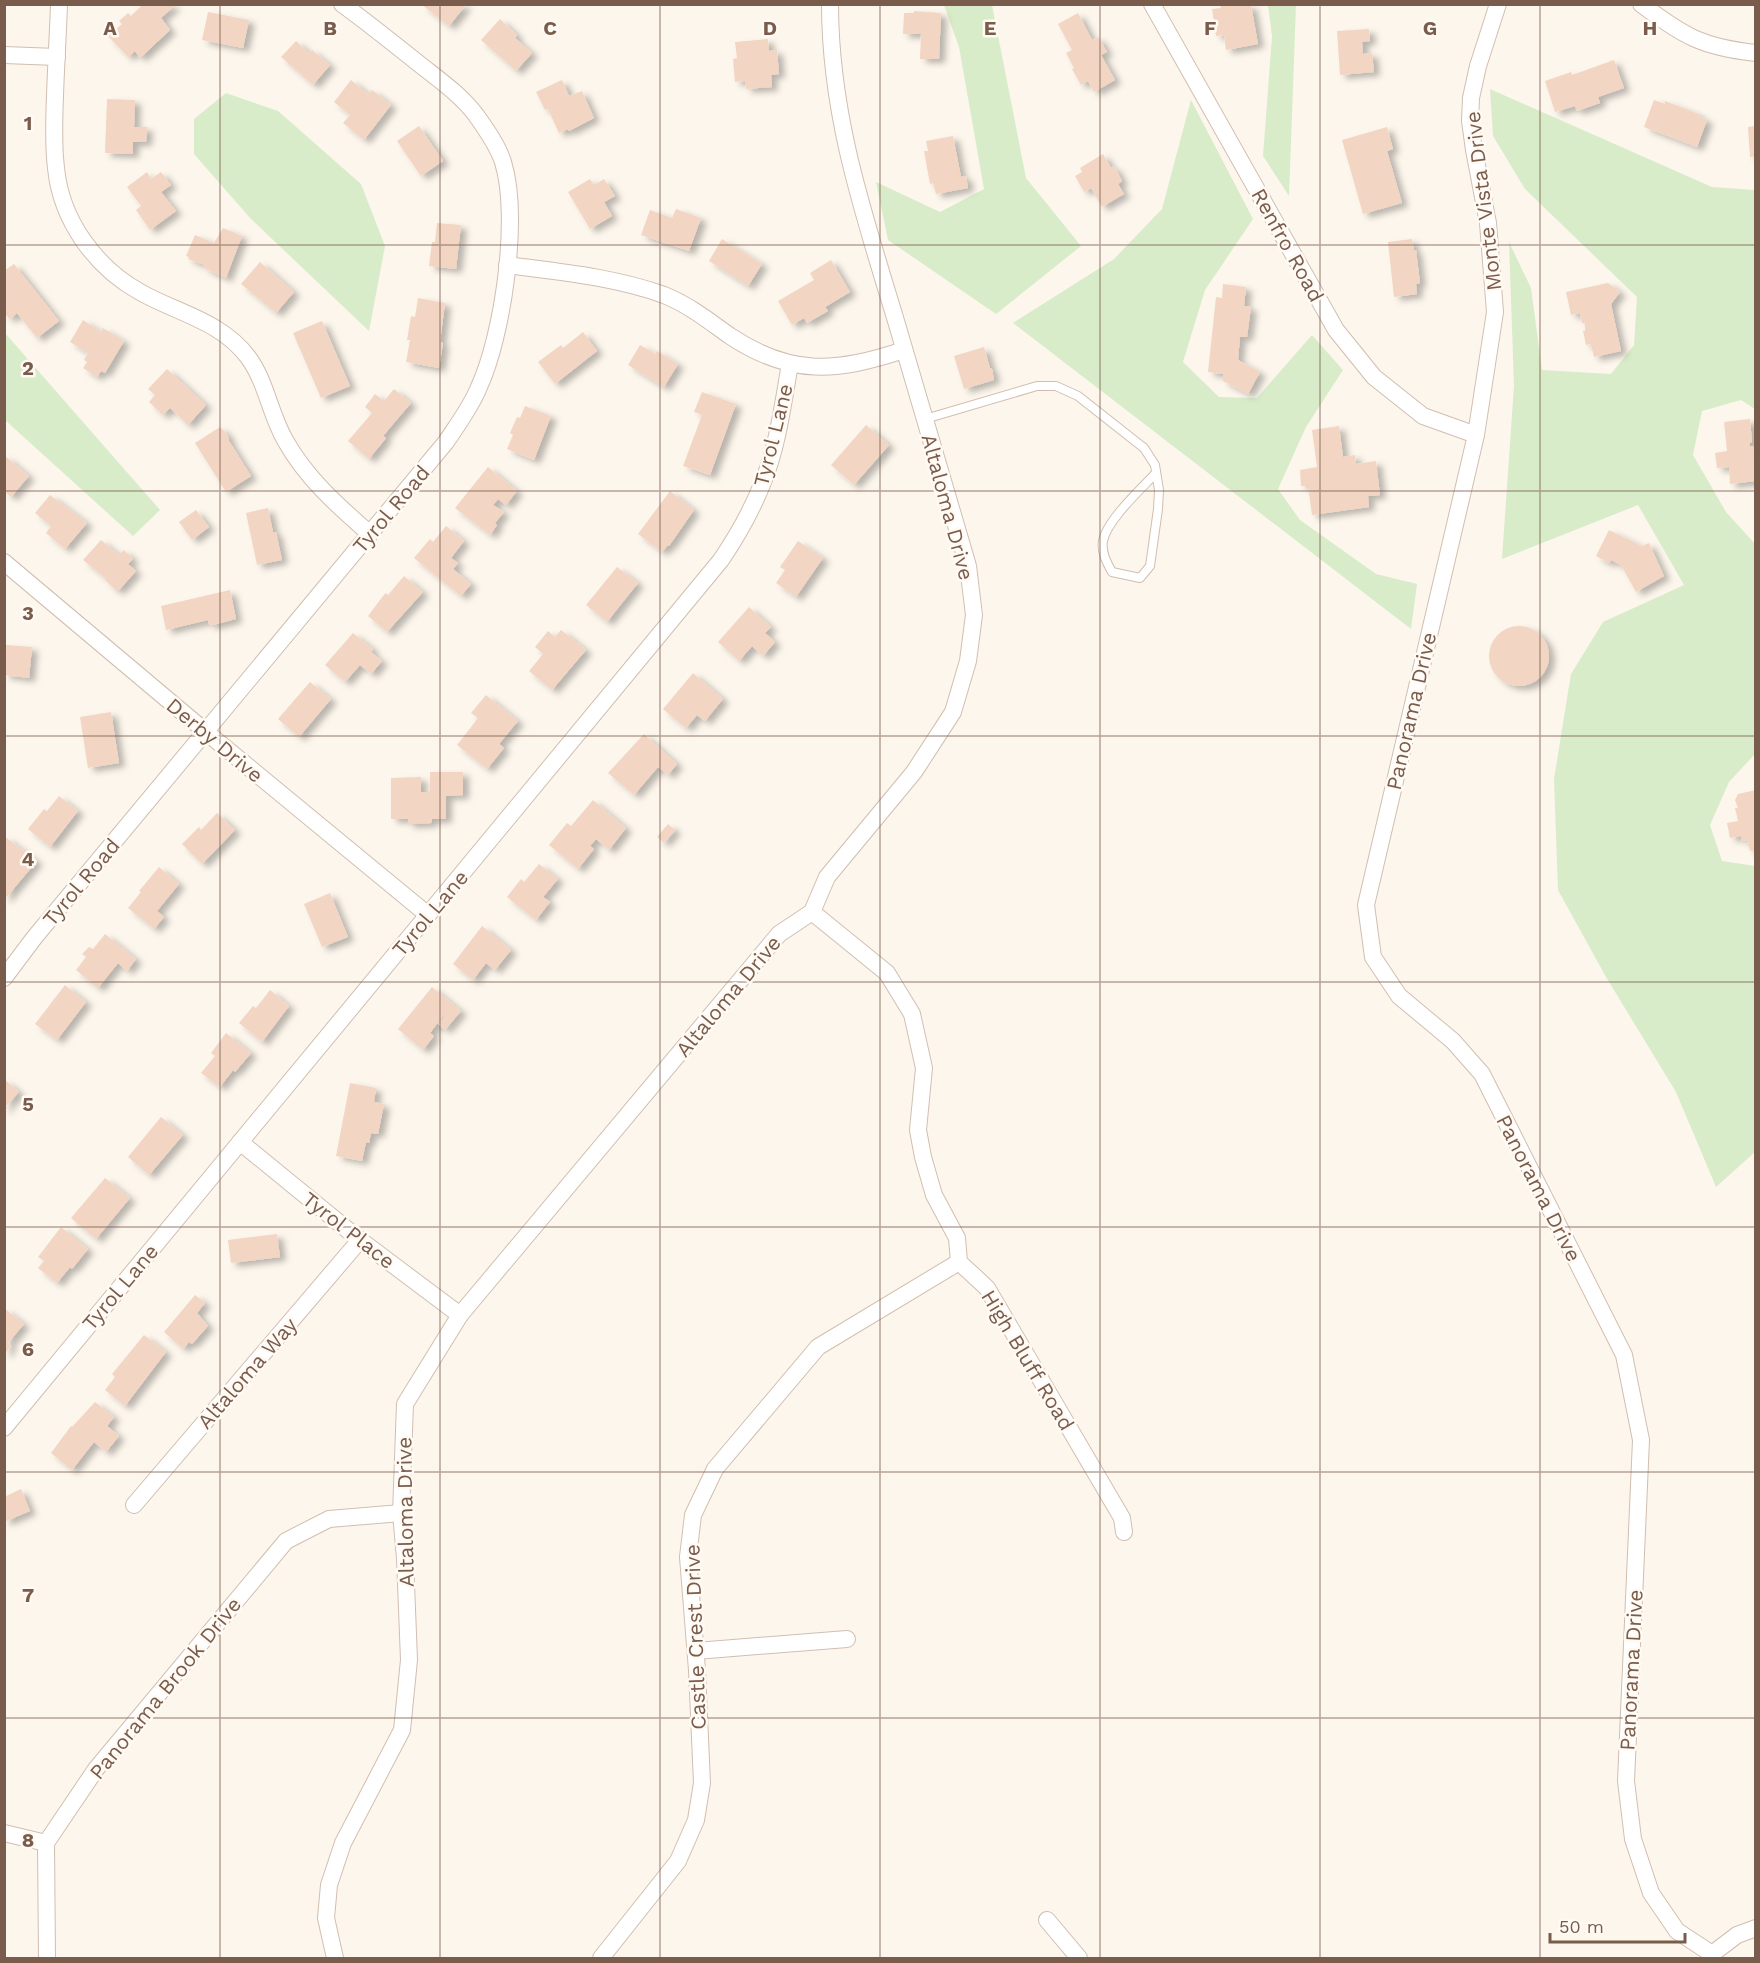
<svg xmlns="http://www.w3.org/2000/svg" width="1760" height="1963" font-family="'Work Sans',sans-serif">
	<defs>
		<filter id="shadow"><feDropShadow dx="6" dy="4" stdDeviation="3" flood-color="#0004"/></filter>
	</defs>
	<rect width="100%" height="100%" fill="#fdf6ec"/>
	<!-- green -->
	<g fill="#d8ecc9">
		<polygon points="944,5 992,5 1026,178 1081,246 996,314 888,240 876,182 940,212 984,189 959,47"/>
		<polygon points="1268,5 1296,5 1289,196 1263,156 1272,36"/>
		<polygon points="1490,89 1712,187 1755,190 1755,409 1741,400 1702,411 1693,455 1726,512 1756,545 1755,754 1729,782 1710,825 1722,861 1755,866 1755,1152 1716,1187 1676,1092 1606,977 1558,890 1554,779 1571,674 1603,622 1684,585 1638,505 1502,559 1514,386 1509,242 1531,288 1542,370 1611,374 1634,345 1637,297 1525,189 1493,136"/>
		<polygon points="226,93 278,111 361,184 385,246 369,331 251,219 194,154 194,119"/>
		<polygon points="1191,100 1253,219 1205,290 1183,362 1219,397 1257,398 1312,335 1343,370 1306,427 1278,489 1300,520 1376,574 1417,584 1411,629 1013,323 1114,259 1162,209"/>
		<polygon points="5,333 160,510 133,536 5,420"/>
	</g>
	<!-- building -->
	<g fill="#f3d5c3" filter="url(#shadow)">
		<polygon points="143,4 173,4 174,6 161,18 170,30 140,58 135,51 128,57 108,36 122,24 119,21 128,13 131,16"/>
		<polygon points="421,4 464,4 465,6 449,26"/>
		<polygon points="1220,5 1251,5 1258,44 1226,50 1224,35 1216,36 1212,9 1221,8"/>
		<polygon points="914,11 941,13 939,59 920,59 921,34 903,34 904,13 914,13"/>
		<polygon points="208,12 249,20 243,48 202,40"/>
		<polygon points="1078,13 1092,40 1098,37 1107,52 1101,55 1115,80 1094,92 1088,81 1081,85 1072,69 1074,68 1066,53 1072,50 1058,24"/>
		<polygon points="500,19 517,35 515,38 532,53 516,71 481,40"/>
		<polygon points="1369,29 1370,41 1362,42 1363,54 1372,53 1374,72 1340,75 1337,31"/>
		<polygon points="768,39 769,51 777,50 779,74 771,75 772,87 746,89 745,81 735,82 733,59 737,58 735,42"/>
		<polygon points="296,41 309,53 312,50 330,65 313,85 281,57"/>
		<polygon points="1614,60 1624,88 1598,97 1600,103 1577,111 1575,106 1555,112 1545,81 1571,72 1572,75"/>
		<polygon points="351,80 368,94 372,90 391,105 364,140 343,123 350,115 334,102"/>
		<polygon points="562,80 569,96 582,91 594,118 569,131 568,129 559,133 548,109 545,110 536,92"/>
		<polygon points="107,99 135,100 134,127 147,127 146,142 133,142 133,154 105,153"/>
		<polygon points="1654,100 1665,104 1665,101 1699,114 1698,116 1707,120 1697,147 1644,127"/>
		<polygon points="419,126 443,161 421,176 397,141"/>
		<polygon points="1756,126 1756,156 1750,157 1748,127"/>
		<polygon points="1387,127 1393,149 1387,151 1402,203 1363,214 1342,140"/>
		<polygon points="953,136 961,177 966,176 968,188 936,194 933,183 930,184 924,151 928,151 926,141"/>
		<polygon points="1103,154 1111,168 1114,166 1122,181 1118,184 1124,194 1102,207 1091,188 1084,192 1075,176 1082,172 1080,168"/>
		<polygon points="147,172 151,179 161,172 171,185 161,192 176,211 150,230 136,210 141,206 127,187"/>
		<polygon points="590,179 594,185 604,179 615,196 604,202 612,216 590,229 568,192"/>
		<polygon points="676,209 701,218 689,251 641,235 650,210 672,218"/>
		<polygon points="437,223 461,225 456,269 429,266 432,242 435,242"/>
		<polygon points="223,228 242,236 226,278 204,268 205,265 188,259 189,257 186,256 195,235 214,243"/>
		<polygon points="722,239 762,264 748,286 709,261"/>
		<polygon points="1412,239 1414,251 1416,250 1420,283 1416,284 1417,294 1394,297 1388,242"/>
		<polygon points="831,260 850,292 825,307 828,311 807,323 804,318 792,325 778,301 814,280 810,273"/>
		<polygon points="260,262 294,292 276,313 241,284"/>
		<polygon points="14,264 59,321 37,338 17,313 10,319 4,313 4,271"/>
		<polygon points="1608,283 1620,292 1611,304 1621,351 1594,357 1591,344 1586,345 1583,331 1585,331 1585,323 1582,323 1580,313 1571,315 1566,292"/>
		<polygon points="1223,284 1246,287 1244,306 1251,307 1247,337 1240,337 1238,360 1260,372 1248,394 1223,381 1223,374 1208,372 1216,297 1222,298"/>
		<polygon points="418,298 445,303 440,342 443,343 439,368 406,362 410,340 407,340 411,316 415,317"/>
		<polygon points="83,320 101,332 103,328 124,341 105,373 101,371 97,377 83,368 87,362 84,360 88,353 70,342"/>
		<polygon points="322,321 350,386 321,398 293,333"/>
		<polygon points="583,332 597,351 555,384 538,362 561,345 563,348"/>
		<polygon points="640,345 655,354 657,351 678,364 664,387 628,365"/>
		<polygon points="984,347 990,368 992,369 994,380 964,389 954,356"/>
		<polygon points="167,369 206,405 188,425 170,408 163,415 149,402 155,395 148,389"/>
		<polygon points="394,389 411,403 383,436 386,438 369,459 348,441 372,413 365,407 375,394 384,401"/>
		<polygon points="702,392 736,404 710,475 683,466 702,415 694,412"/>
		<polygon points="525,406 551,416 534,460 507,449 513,435 510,433 517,417 520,418"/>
		<polygon points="1750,419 1752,442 1750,443 1750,446 1753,446 1756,481 1730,484 1729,467 1717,468 1715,453 1727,451 1724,422"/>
		<polygon points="866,425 889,445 854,485 831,465"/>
		<polygon points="1339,426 1343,457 1355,455 1356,464 1376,461 1380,495 1368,496 1369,507 1312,515 1308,486 1301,486 1300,470 1317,467 1312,430"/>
		<polygon points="220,427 226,433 229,438 229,441 251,476 226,492 195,443"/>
		<polygon points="4,455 29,476 11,497 4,491"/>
		<polygon points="488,467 517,491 506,505 498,499 493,505 504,512 495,523 497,525 490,535 455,508"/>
		<polygon points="670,491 694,510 669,546 668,545 662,552 638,534"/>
		<polygon points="50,495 87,523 65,549 46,533 51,526 35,513"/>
		<polygon points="268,508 273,532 276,532 282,560 257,565 246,513"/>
		<polygon points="196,510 209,527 192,540 179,522"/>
		<polygon points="446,526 464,541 451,558 458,563 453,569 471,584 461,596 414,558 430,539 433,542"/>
		<polygon points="1609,530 1642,546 1649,543 1664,576 1636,592 1621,565 1611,560 1609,563 1596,556"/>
		<polygon points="101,540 119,555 124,550 133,559 128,564 136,571 119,590 116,590 105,580 106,579 104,577 83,560"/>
		<polygon points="798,541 823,558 796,597 776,583 785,570 780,567"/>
		<polygon points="617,567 638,583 607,622 586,605"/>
		<polygon points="404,576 423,592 387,632 368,616 383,596 386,593 388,595"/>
		<polygon points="230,590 236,619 213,625 209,624 208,620 166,630 161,606"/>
		<polygon points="749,607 771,627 765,633 775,642 763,656 752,646 739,661 718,642"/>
		<circle cx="1519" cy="656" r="30"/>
		<polygon points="561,630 586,650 552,690 529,671 543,654 535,647 548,631 555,637"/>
		<polygon points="353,633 373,649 371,652 382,661 371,674 360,665 345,682 325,665"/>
		<polygon points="6,645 32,647 29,678 4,675"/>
		<polygon points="693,673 723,699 705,721 697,715 686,728 663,709"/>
		<polygon points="310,682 331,699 299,737 278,719"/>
		<polygon points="486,695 518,721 499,744 504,748 487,769 457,745 478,718 471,713"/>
		<polygon points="111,712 119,763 88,768 80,717"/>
		<polygon points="644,734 677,764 668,775 658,767 634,795 608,773"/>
		<polygon points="430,772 463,772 463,795 446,796 446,819 432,819 431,823 408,824 408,819 391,819 391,778 421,777 421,792 430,792"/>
		<polygon points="1756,790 1756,850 1750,851 1747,840 1742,841 1741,836 1730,838 1727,823 1738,821 1735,808 1738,808 1735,800 1738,794"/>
		<polygon points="59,796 78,811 50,847 28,829 44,809 47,811"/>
		<polygon points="593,800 626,828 609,850 596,839 590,846 594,849 578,869 549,845 567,823 571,826"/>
		<polygon points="217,813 235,830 202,864 182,844 199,827 201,830"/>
		<polygon points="668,824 675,830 664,843 657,837"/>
		<polygon points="4,836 37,861 4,900"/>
		<polygon points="539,864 558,879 543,897 550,902 536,920 507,897 521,879 524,882"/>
		<polygon points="159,867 179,884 157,911 164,917 154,929 128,908 141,892 139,891"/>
		<polygon points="330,893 348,937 322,947 304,904"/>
		<polygon points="482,926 511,950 495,970 486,963 473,980 453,964"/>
		<polygon points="105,934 136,959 127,971 118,963 98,988 76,970 86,957 82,954 89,947 93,949"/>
		<polygon points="65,985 86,1002 57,1040 35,1024"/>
		<polygon points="432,987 461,1011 445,1030 438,1024 444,1017 443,1016 430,1033 434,1036 423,1050 398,1029"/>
		<polygon points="270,990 289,1006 262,1042 239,1023 253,1006 256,1008"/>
		<polygon points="226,1033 251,1053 235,1072 233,1070 220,1087 201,1073 215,1056 211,1053"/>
		<polygon points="4,1079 19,1092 6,1106 7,1108 4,1111"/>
		<polygon points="350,1083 376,1088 374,1102 384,1104 378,1134 371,1133 369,1143 366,1142 362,1161 336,1156"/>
		<polygon points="161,1117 183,1135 149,1175 128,1157"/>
		<polygon points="105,1178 130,1198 96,1239 71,1218"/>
		<polygon points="61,1227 88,1249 72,1269 70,1267 57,1283 38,1268 44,1261 38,1257"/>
		<polygon points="277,1234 280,1257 231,1263 228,1240"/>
		<polygon points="195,1295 205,1303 197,1313 208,1326 192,1344 189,1342 183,1349 164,1332"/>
		<polygon points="4,1308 24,1324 8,1343 11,1346 4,1355"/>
		<polygon points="144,1335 166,1352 125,1406 105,1390 115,1377 112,1374"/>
		<polygon points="95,1402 114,1417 107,1426 119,1436 106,1452 94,1442 72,1470 51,1453 71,1426 72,1427"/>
		<polygon points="21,1489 30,1511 4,1522 4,1497"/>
	</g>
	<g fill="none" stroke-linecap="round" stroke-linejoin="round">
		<!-- service casing -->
		<g stroke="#d1beb0" stroke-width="10">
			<path id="service" d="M925 419 1037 386H1056L1078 396 1144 448 1155 465 1159 490 1158 509 1150 566 1140 578 1112 572C1107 563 1101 552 1103 541 1107 520 1141 489 1156 473"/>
		</g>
		<!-- minor casing -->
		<g stroke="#d1beb0" stroke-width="18">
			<g id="minor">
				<path d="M59 4C58 35 56 65 55 96 54 120 53 144 56 168 61 220 95 267 140 292 177 313 221 321 248 357 266 381 270 414 285 440 306 478 338 506 370 534"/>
				<polyline points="1152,4 1336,330 1374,377 1423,416 1476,435"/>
				<polyline points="1498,4 1478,66 1471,98 1470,121 1474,150 1488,223 1495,312 1476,435 1366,905 1373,957 1399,996 1453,1041 1482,1074 1624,1355 1641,1440 1626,1781 1633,1839 1651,1893 1677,1931 1712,1954 1713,1958"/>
				<path d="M1641 4C1684 36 1701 47 1756 53"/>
				<polyline points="4,55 57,57"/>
				<path d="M507 265C560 272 614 277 664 295 689 305 709 321 730 336 792 377 837 372 904 350"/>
				<polyline points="4,562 206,732 428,915"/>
				<polyline points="812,912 887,973 912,1014 924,1068 918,1130 923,1157 934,1195 957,1238 959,1262 987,1288 1122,1518 1124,1532"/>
				<path d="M4 978 34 938 446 442C458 424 471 407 479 387 503 335 520 217 503 162 498 146 486 129 476 115 460 94 438 79 418 63 393 43 368 23 342 4"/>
				<polyline points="240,1142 360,1240 460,1315"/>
				<path d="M4 1428 721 560C738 535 752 510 763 482 778 445 783 403 790 364"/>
				<polyline points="134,1505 360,1240"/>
				<polyline points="696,1651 847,1639"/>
				<polyline points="4,1833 46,1843"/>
				<polyline points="1047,1920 1079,1958"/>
				<polyline points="1712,1954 1737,1935 1756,1928"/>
				<polyline points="47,1958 46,1843 96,1769 286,1541 329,1519 401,1513"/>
				<path d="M335 1958 326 1918 329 1885 343 1843 402 1730 409 1660 405 1558 401 1513 405 1404 460 1315 779 934 812 912 827 877 914 772 953 712 968 661 974 615 968 566C944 484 920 402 896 321 864 215 830 116 830 4"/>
				<polyline points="601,1958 678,1861 696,1820 702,1783 697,1670 688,1557 693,1515 715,1469 818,1347 959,1262"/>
			</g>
		</g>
		<!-- service -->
		<use href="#service" stroke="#fff" stroke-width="8"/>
		<!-- minor -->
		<use href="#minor" stroke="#fff" stroke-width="16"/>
	</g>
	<!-- grid -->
	<path fill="none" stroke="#7a5c4d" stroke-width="1.5" stroke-opacity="0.55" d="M220 4V1958M440 4V1958M660 4V1958M880 4V1958M1100 4V1958M1320 4V1958M1540 4V1958M4 245H1756M4 491H1756M4 736H1756M4 982H1756M4 1227H1756M4 1472H1756M4 1718H1756"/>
	<g text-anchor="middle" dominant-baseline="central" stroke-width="5" stroke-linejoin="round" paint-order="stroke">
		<!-- street labels -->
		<g font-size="21" fill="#7a5c4d" stroke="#fffaf3">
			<text transform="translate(1483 201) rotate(-97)">Monte Vista Drive</text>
			<text transform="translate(1288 245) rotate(61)">Renfro Road</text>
			<text transform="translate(773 435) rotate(-76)">Tyrol Lane</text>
			<text transform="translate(948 507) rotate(75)">Altaloma Drive</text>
			<text transform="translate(391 509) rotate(-50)">Tyrol Road</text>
			<text transform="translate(1411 711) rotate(-77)">Panorama Drive</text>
			<text transform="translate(215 740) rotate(40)">Derby Drive</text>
			<text transform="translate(81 882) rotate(-50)">Tyrol Road</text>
			<text transform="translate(430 913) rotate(-50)">Tyrol Lane</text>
			<text transform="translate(728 996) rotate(-50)">Altaloma Drive</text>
			<text transform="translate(1539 1188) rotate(63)">Panorama Drive</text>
			<text transform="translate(349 1230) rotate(38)">Tyrol Place</text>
			<text transform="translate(120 1287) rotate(-50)">Tyrol Lane</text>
			<text transform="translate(1028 1360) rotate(59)">High Bluff Road</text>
			<text transform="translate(247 1373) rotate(-49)">Altaloma Way</text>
			<text transform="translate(405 1512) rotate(-91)">Altaloma Drive</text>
			<text transform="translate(695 1637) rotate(-92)">Castle Crest Drive</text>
			<text transform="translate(1631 1670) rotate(-87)">Panorama Drive</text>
			<text transform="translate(165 1688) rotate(-51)">Panorama Brook Drive</text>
		</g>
	</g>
	<g font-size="20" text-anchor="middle" font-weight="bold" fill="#7a5c4d" stroke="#fffaf3" stroke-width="5" stroke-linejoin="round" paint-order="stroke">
		<text x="110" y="35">A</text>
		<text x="330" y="35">B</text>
		<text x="550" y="35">C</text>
		<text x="770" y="35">D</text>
		<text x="990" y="35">E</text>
		<text x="1210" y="35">F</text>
		<text x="1430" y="35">G</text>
		<text x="1650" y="35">H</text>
		<text x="28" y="130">1</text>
		<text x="28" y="375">2</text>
		<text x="28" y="620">3</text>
		<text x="28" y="866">4</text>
		<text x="28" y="1111">5</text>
		<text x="28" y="1356">6</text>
		<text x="28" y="1602">7</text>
		<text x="28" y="1847">8</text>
	</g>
	<!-- border -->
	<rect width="1760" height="1963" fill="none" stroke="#7a5c4d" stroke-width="12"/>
	<!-- scale -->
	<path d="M1550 1933v9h135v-9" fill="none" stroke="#7a5c4d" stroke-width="3"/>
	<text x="1559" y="1933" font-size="18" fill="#7a5c4d" stroke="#fffaf3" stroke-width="4.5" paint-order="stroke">50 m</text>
</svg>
